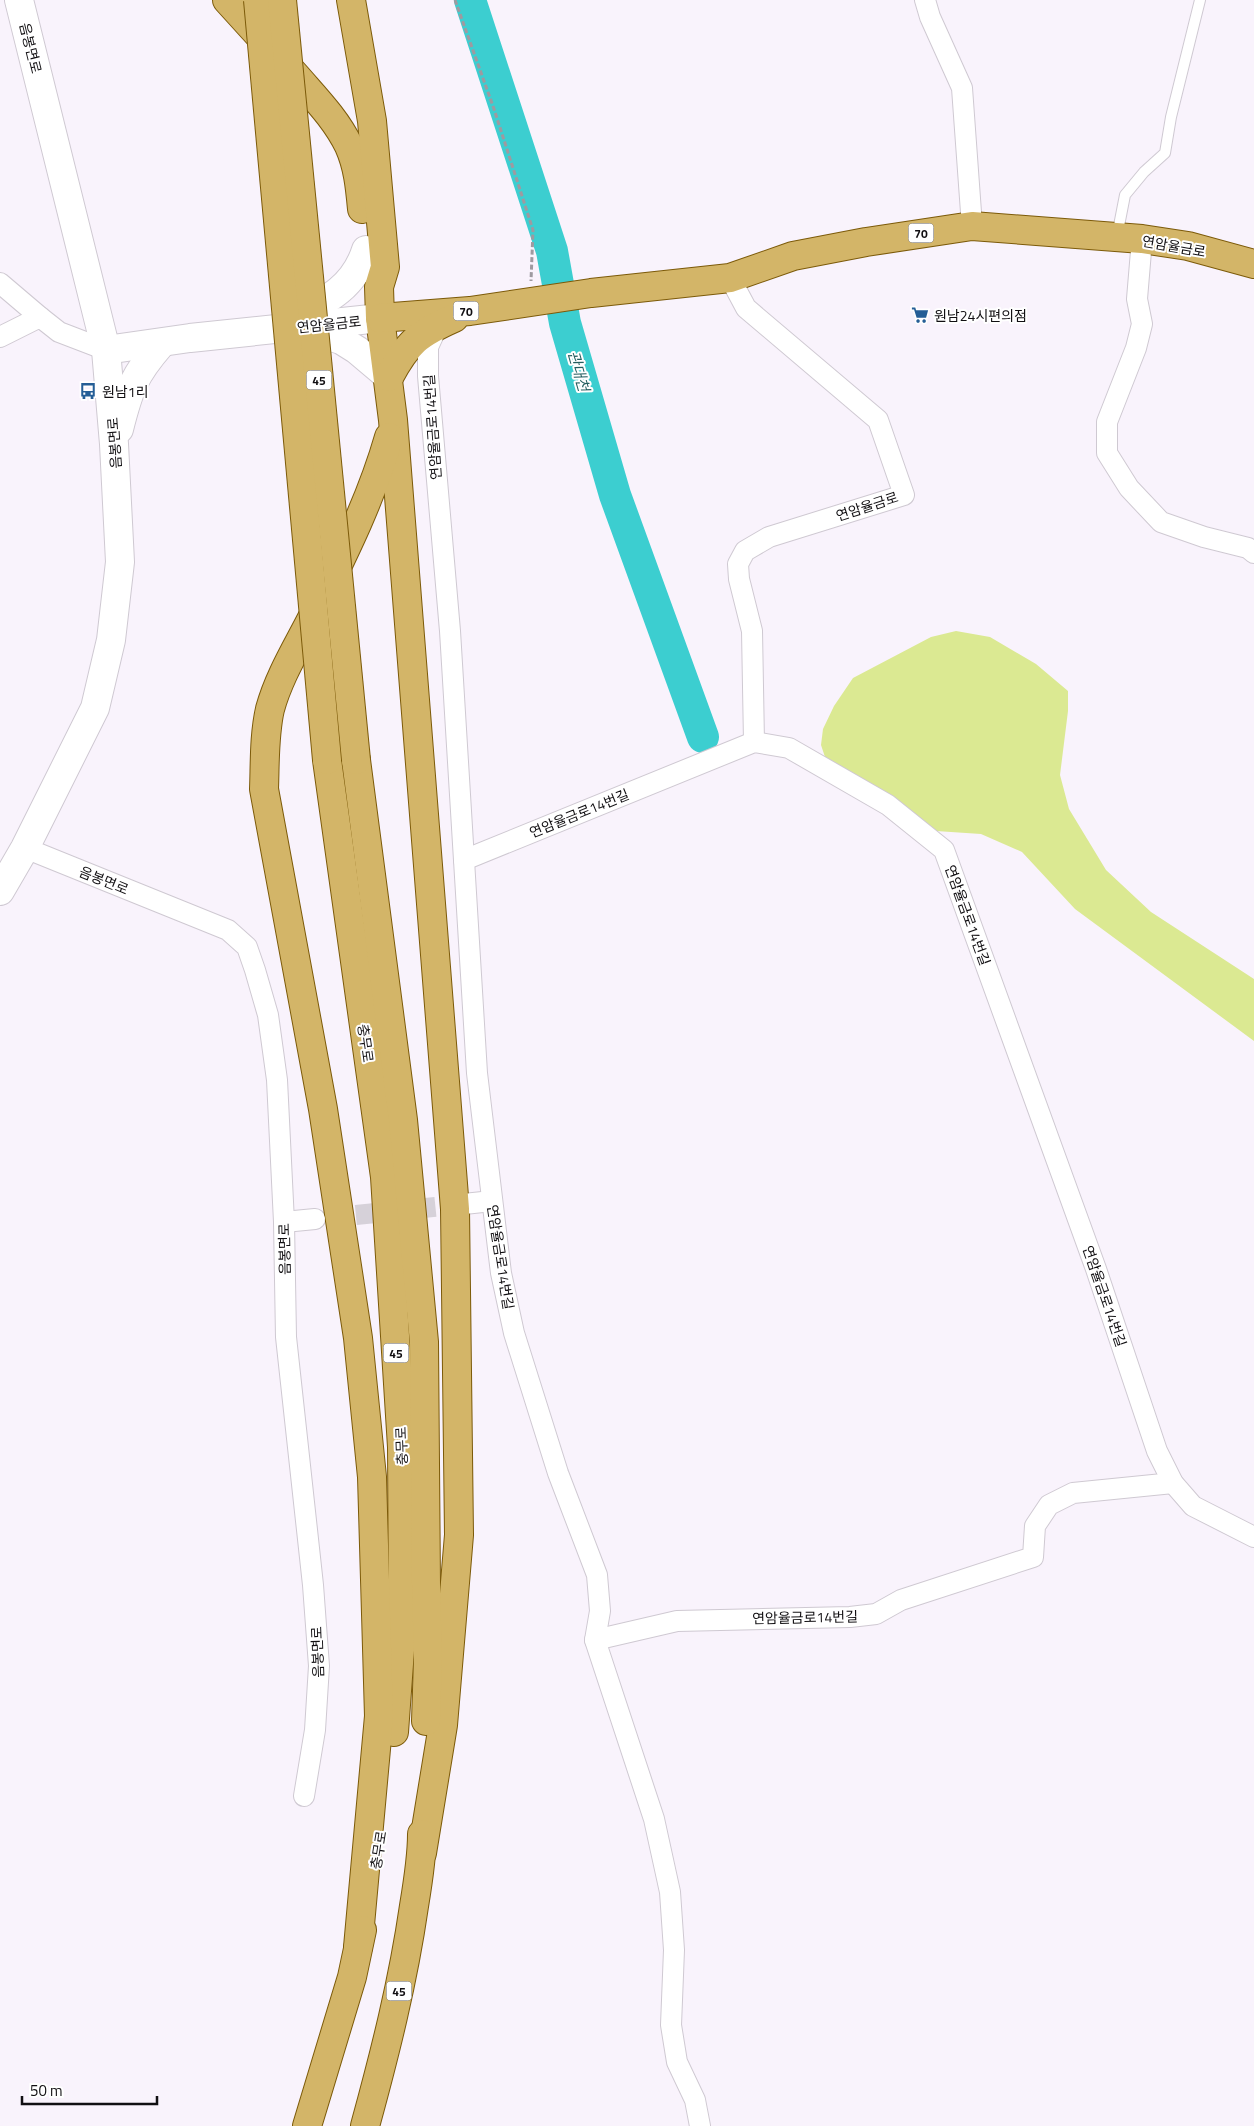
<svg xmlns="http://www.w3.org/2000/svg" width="1254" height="2126" font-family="'Titillium Web','Noto Sans KR',sans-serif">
	<rect width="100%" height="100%" fill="#f9f3fc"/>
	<!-- green -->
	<polygon fill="#dbe992" points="956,631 990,637 1036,664 1068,691 1068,711 1060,775 1069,809 1106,870 1151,912 1254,979 1254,1041 1075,909 1022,852 981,834 936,831 825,757 821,745 823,729 834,706 853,678 931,637"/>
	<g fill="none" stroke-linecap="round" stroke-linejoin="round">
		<!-- river -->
		<polyline stroke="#3cced0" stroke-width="32" points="470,0 552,251 565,323 615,495 703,737"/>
		<!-- street-tunnel -->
		<polyline stroke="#d6d1d9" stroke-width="20" stroke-dasharray="20 10" stroke-linecap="butt" points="326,1218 464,1204"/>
		<!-- lane casing -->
		<g stroke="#cfc9d2" stroke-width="12">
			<polyline id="lane" points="1117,236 1125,195 1144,172 1165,153 1171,117 1200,0"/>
		</g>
		<!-- street casing -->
		<g stroke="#cfc9d2" stroke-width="22">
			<g id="street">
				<polyline points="925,0 930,17 962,88 972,226"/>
				<polyline points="1142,239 1137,299 1142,324 1136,348 1107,422 1107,453 1129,488 1161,522 1204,537 1248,548 1254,553"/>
				<polyline points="730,278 746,308 878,420 904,495 769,537 745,551 738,564 739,579 752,631 754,742"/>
				<polyline points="0,283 40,317"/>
				<polyline points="438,325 428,347 428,376 450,631 477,1073 501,1273 514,1333 558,1473 597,1575 600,1611 595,1640 654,1819 670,1892 674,1950 671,2025 677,2062 695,2100 700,2126"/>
				<polyline points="0,337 40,317 59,332 106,350"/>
				<polyline points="25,848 228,930 247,947 255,970 268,1015 277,1080 284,1222 286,1337 313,1585 319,1666 315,1730 304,1796"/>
				<polyline points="464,860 754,742 789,748 888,805 944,850 1096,1269 1157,1451 1173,1483 1193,1506 1254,1537"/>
				<polyline points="464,1204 492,1201"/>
				<polyline points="284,1222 315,1219"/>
				<polyline points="595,1640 677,1621 850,1617 876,1614 901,1600 1033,1557 1035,1526 1049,1505 1073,1493 1173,1483"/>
			</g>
		</g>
		<!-- secondary casing -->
		<g stroke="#cfc9d2" stroke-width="30">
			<g id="secondary">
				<path d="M293 318C326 301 354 288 366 250"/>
				<polyline points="308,330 341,340 357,350 389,377"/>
				<polyline points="106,350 190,338 380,318"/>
				<path d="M119 429C129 389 134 375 161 344"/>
				<polyline points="0,891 25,848 95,708 111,640 120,562 114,444 106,350 19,0"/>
			</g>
		</g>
		<!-- primary casing -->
		<g stroke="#7c5a09" stroke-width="30">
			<g id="primary">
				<path d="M227 0C250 25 273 51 296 76 315 98 336 119 349 146 358 166 360 187 362 209"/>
				<polyline points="351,0 372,121 385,267 379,287 380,318 393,420 455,1209 459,1535 443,1725 422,1853"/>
				<polyline points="380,318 470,311 591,293 730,278 793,256 866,242 972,226 1142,239 1188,246 1254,264"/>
				<path d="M389 377C408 342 418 334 454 318"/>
				<polyline points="327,760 385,1177 402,1447 403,1609 394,1732"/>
				<polyline points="356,760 403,1120 424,1342 426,1585 428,1659 426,1721"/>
				<path d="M358 1947 379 1716 372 1477 358 1338 323 1109 264 789C265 763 264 735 270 709 279 676 298 646 313 616 342 557 371 500 389 437"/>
				<polyline points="307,2126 352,1977 362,1930"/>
				<path d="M365 2126C385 2053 403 1982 414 1906 418 1882 422 1858 422 1834"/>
			</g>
		</g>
		<!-- path -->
		<polyline stroke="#9e9aa0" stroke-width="3" stroke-dasharray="5 2.5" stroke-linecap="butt" points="455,0 494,109 533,230 531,281"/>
		<!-- lane -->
		<use href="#lane" stroke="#fff" stroke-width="10"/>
		<!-- street -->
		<use href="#street" stroke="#fff" stroke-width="20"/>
		<!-- secondary -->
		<use href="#secondary" stroke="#fff" stroke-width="28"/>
		<!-- primary -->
		<use href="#primary" stroke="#d3b568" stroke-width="28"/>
		<!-- primary-bridge casing -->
		<g stroke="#7c5a09" stroke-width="30" stroke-linecap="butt">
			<g id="primary-bridge">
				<polyline points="258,0 327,760"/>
				<polyline points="282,0 356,760"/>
			</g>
		</g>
		<!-- primary-bridge -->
		<use href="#primary-bridge" stroke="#d3b568" stroke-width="28"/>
	</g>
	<!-- icons -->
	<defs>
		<g id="supermarket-bare" transform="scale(1.35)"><path d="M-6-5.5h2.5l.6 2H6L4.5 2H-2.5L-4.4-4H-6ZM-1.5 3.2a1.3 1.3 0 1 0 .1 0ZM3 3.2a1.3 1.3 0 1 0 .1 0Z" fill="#255e96" stroke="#fff" stroke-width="2.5" paint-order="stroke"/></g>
		<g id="bus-bare" transform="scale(1.35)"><path d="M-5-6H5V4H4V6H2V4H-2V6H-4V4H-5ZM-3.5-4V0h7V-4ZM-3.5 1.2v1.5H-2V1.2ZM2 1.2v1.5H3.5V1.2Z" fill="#255e96" stroke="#fff" stroke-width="2.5" paint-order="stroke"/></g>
	</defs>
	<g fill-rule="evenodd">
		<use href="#supermarket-bare" x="920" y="315"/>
		<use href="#bus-bare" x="88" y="391"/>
	</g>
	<g text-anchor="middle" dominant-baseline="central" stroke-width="4" stroke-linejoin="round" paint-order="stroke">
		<!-- shield labels -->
		<g fill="#fff" stroke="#585759" stroke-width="1">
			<rect x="908.5" y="223.5" width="25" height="19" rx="4"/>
			<rect x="453.5" y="301.5" width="25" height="19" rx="4"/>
			<rect x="306.5" y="370.5" width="25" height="19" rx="4"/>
			<rect x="383.5" y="1343.5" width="25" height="19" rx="4"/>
			<rect x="386.5" y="1981.5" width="25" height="19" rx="4"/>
		</g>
		<g font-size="12" font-weight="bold" fill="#110f12">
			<text x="921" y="233">70</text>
			<text x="466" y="311">70</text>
			<text x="319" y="380">45</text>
			<text x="396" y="1353">45</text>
			<text x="399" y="1991">45</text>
		</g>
		<!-- street labels -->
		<g font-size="14" fill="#110f12" stroke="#fff">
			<text transform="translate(31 48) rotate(76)">음봉면로</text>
			<text transform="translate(1174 246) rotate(10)">연암율금로</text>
			<text transform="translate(329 324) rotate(-6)">연암율금로</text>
			<text transform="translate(432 427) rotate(-94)">연암율금로14번길</text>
			<text transform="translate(114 443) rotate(-94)">음봉면로</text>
			<text transform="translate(867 506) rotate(-18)">연암율금로</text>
			<text transform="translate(579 813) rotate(-22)">연암율금로14번길</text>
			<text transform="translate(104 880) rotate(22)">음봉면로</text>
			<text transform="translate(968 915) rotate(70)">연암율금로14번길</text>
			<text transform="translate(366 1043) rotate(82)">충무로</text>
			<text transform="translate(284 1249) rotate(-91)">음봉면로</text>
			<text transform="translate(501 1257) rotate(81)">연암율금로14번길</text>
			<text transform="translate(1105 1296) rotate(71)">연암율금로14번길</text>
			<text transform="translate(401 1446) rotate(-92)">충무로</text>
			<text transform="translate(805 1617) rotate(-1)">연암율금로14번길</text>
			<text transform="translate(317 1652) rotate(-92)">음봉면로</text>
			<text transform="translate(378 1850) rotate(-81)">충무로</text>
		</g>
		<!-- poi labels -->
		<g font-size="14" fill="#110f12" stroke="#fff" text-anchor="start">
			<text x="934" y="315">원남24시편의점</text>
			<text x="102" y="391">원남1리</text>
		</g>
		<!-- water labels -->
		<g font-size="15" font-style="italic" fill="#245e5f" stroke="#fff">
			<text transform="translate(579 371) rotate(74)">관대천</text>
		</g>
	</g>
	<!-- scale -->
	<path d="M22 2096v8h135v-8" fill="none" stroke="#110f12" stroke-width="2.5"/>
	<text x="30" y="2096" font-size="15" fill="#110f12" stroke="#ffffff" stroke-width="4" paint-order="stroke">50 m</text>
</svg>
